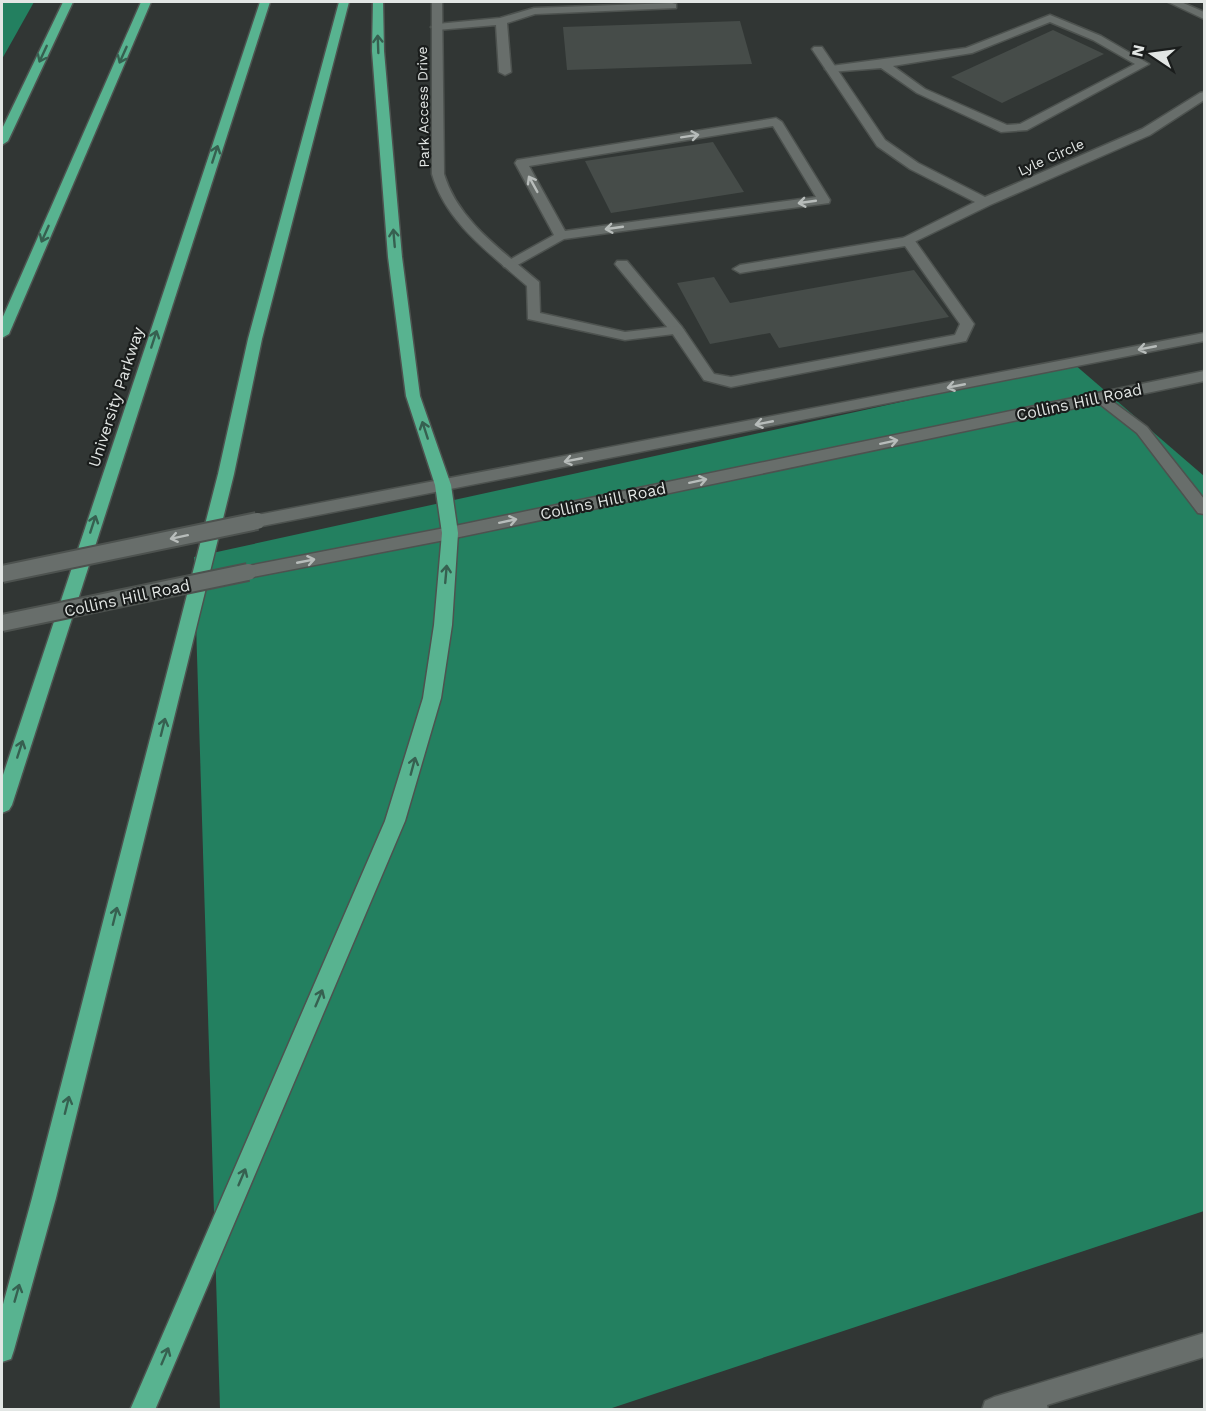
<svg xmlns="http://www.w3.org/2000/svg" width="1206" height="1411" font-family="'Work Sans',sans-serif">
	<rect width="100%" height="100%" fill="#313634"/>
	<!-- forest -->
	<g fill="#238060">
		<polygon points="2,2 34,2 2,59"/>
		<polygon points="1074,364 1204,476 1204,1211 609,1409 220,1409 194,557"/>
	</g>
	<!-- building -->
	<g fill="#464c49">
		<polygon points="740,21 752,64 567,70 563,27"/>
		<polygon points="1053,30 1104,54 1002,103 951,77"/>
		<polygon points="713,142 744,192 611,213 585,161"/>
		<polygon points="914,270 949,317 779,348 770,333 710,344 677,283 714,277 730,303"/>
	</g>
	<g fill="none" stroke-linecap="round" stroke-linejoin="round">
		<!-- lane casing -->
		<g stroke="#4d524f" stroke-width="3">
			<g id="lane">
				<polygon points="672,3 676,4 676,8 535,14 507,23 511,72 505,75 499,72 496,25 437,30 431,27 437,24 500,18 534,8"/>
				<path d="M1050 15 1101 36 1149 64 1027 130 1001 132 917 93 881 68 831 72 825 69 831 66 966 48ZM1050 22 1093 40 1135 64 1020 124 1007 125 925 89 893 66 972 53Z"/>
				<path d="M776 118 782 122 830 200 829 203 564 239 514 267H504L502 264 554 235 515 163 517 160ZM773 126 816 197 565 231 529 166Z"/>
				<polygon points="908,237 913,238 974,324 966,341 731,387 704,380 672,333 615,264 617,261 627,261 682,327 714,374 731,377 955,335 960,324 905,246 740,273 733,269 740,265"/>
			</g>
		</g>
		<!-- street casing -->
		<g stroke="#4d524f" stroke-width="3">
			<g id="street">
				<path d="M432 2H442L444 174C458 221 503 251 539 282L540 313 625 332 677 326 684 330 682 333 625 340 528 319 527 286C491 254 446 223 432 174Z"/>
				<polygon points="1168,2 1181,2 1204,12 1204,19"/>
				<polygon points="814,47 822,47 885,140 918,163 985,197 1142,129 1200,93 1204,92 1204,100 1150,135 990,205 908,245 901,241 903,238 975,202 910,169 877,146 812,49"/>
				<polygon points="1101,393 1147,427 1204,499 1204,514 1198,513 1137,433 1096,401 1094,398 1096,395"/>
				<polygon points="1204,1333 1204,1357 1047,1405 1048,1410 982,1410 985,1401 994,1397"/>
			</g>
		</g>
		<!-- secondary casing -->
		<g stroke="#4d524f" stroke-width="3">
			<g id="secondary">
				<polygon points="1204,333 1204,341 257,527 249,521 257,515"/>
				<polygon points="1204,371 1204,381 450,539 248,578 240,572 248,566 450,527"/>
			</g>
		</g>
		<!-- highway casing -->
		<g stroke="#4d524f" stroke-width="3">
			<g id="highway">
				<polygon points="63,2 73,2 8,141 2,145 2,129"/>
				<polygon points="141,2 151,2 9,334 2,338 2,319"/>
				<polygon points="260,2 270,2 12,805 9,810 2,813 2,778"/>
				<polygon points="339,2 349,2 262,339 234,474 56,1198 14,1350 11,1359 2,1362 2,1308 32,1198 218,474 248,339"/>
				<polygon points="373,2 383,2 384,51 402,257 420,396 451,485 458,533 452,625 441,698 405,821 155,1410 130,1410 385,821 423,698 434,625 442,533 435,485 406,396 388,257 372,51"/>
			</g>
		</g>
		<!-- lane -->
		<use href="#lane" fill="#686e6b" fill-rule="evenodd"/>
		<!-- street -->
		<use href="#street" fill="#686e6b" fill-rule="evenodd"/>
		<!-- secondary -->
		<use href="#secondary" fill="#686e6b" fill-rule="evenodd"/>
		<!-- highway -->
		<use href="#highway" fill="#58b390" fill-rule="evenodd"/>
		<!-- secondary-bridge casing -->
		<g stroke="#4d524f" stroke-width="20" stroke-linecap="butt">
			<g id="secondary-bridge">
				<polyline points="2,574 257,521"/>
				<polyline points="2,623 248,572"/>
			</g>
		</g>
		<!-- secondary-bridge -->
		<use href="#secondary-bridge" stroke="#686e6b" stroke-width="16"/>
	</g>
	<!-- one-way arrows -->
	<defs><path id="oneway-shaft" d="M-6 0H5M1.5-3L5.5 0L1.5 3" fill="none" stroke-width="1.6" stroke-linecap="round" stroke-linejoin="round" transform="scale(1.5)"/></defs>
	<g stroke="#366050">
		<use href="#oneway-shaft" transform="translate(378 44) rotate(-92)"/>
		<use href="#oneway-shaft" transform="translate(43 54) rotate(115)"/>
		<use href="#oneway-shaft" transform="translate(123 55) rotate(114)"/>
		<use href="#oneway-shaft" transform="translate(215 154) rotate(-72)"/>
		<use href="#oneway-shaft" transform="translate(45 234) rotate(114)"/>
		<use href="#oneway-shaft" transform="translate(394 238) rotate(-95)"/>
		<use href="#oneway-shaft" transform="translate(154 339) rotate(-72)"/>
		<use href="#oneway-shaft" transform="translate(425 430) rotate(-108)"/>
		<use href="#oneway-shaft" transform="translate(93 524) rotate(-72)"/>
		<use href="#oneway-shaft" transform="translate(446 574) rotate(-85)"/>
		<use href="#oneway-shaft" transform="translate(163 727) rotate(-76)"/>
		<use href="#oneway-shaft" transform="translate(20 749) rotate(-72)"/>
		<use href="#oneway-shaft" transform="translate(413 766) rotate(-75)"/>
		<use href="#oneway-shaft" transform="translate(115 916) rotate(-76)"/>
		<use href="#oneway-shaft" transform="translate(319 998) rotate(-67)"/>
		<use href="#oneway-shaft" transform="translate(67 1105) rotate(-76)"/>
		<use href="#oneway-shaft" transform="translate(242 1177) rotate(-67)"/>
		<use href="#oneway-shaft" transform="translate(17 1293) rotate(-74)"/>
		<use href="#oneway-shaft" transform="translate(165 1356) rotate(-67)"/>
	</g>
	<g stroke="#b7bcba">
		<use href="#oneway-shaft" transform="translate(690 136) rotate(-9)"/>
		<use href="#oneway-shaft" transform="translate(533 184) rotate(-119)"/>
		<use href="#oneway-shaft" transform="translate(807 202) rotate(172)"/>
		<use href="#oneway-shaft" transform="translate(614 228) rotate(172)"/>
		<use href="#oneway-shaft" transform="translate(1147 348) rotate(169)"/>
		<use href="#oneway-shaft" transform="translate(956 386) rotate(169)"/>
		<use href="#oneway-shaft" transform="translate(764 423) rotate(169)"/>
		<use href="#oneway-shaft" transform="translate(889 442) rotate(-12)"/>
		<use href="#oneway-shaft" transform="translate(573 460) rotate(169)"/>
		<use href="#oneway-shaft" transform="translate(698 481) rotate(-12)"/>
		<use href="#oneway-shaft" transform="translate(508 521) rotate(-12)"/>
		<use href="#oneway-shaft" transform="translate(179 537) rotate(168)"/>
		<use href="#oneway-shaft" transform="translate(306 561) rotate(-11)"/>
	</g>
	<g text-anchor="middle" dominant-baseline="central" stroke-width="4.5" stroke-linejoin="round" paint-order="stroke">
		<!-- far-street labels -->
		<g font-size="14" fill="#e2e6e4" stroke="#1a1d1c">
			<text transform="translate(423 107) rotate(-91)">Park Access Drive</text>
			<text transform="translate(1051 157) rotate(-24)">Lyle Circle</text>
		</g>
		<!-- street labels -->
		<g font-size="16" fill="#e2e6e4" stroke="#1a1d1c">
			<text transform="translate(116 397) rotate(-72)">University Parkway</text>
			<text transform="translate(1079 402) rotate(-12)">Collins Hill Road</text>
			<text transform="translate(603 501) rotate(-12)">Collins Hill Road</text>
			<text transform="translate(127 598) rotate(-12)">Collins Hill Road</text>
		</g>
	</g>
	<!-- border -->
	<rect width="1206" height="1411" fill="none" stroke="#e2e6e4" stroke-width="6"/>
	<!-- north arrow -->
	<g transform="translate(1152 54) rotate(283)" stroke="#1a1d1c" stroke-width="4.5" paint-order="stroke">
	<path d="M0-4.5L10 22L0 15L-10 22Z" fill="#e2e6e4"/>
	<text y="-9" font-size="16" font-weight="bold" text-anchor="middle" fill="#e2e6e4">N</text>
	</g>
</svg>
